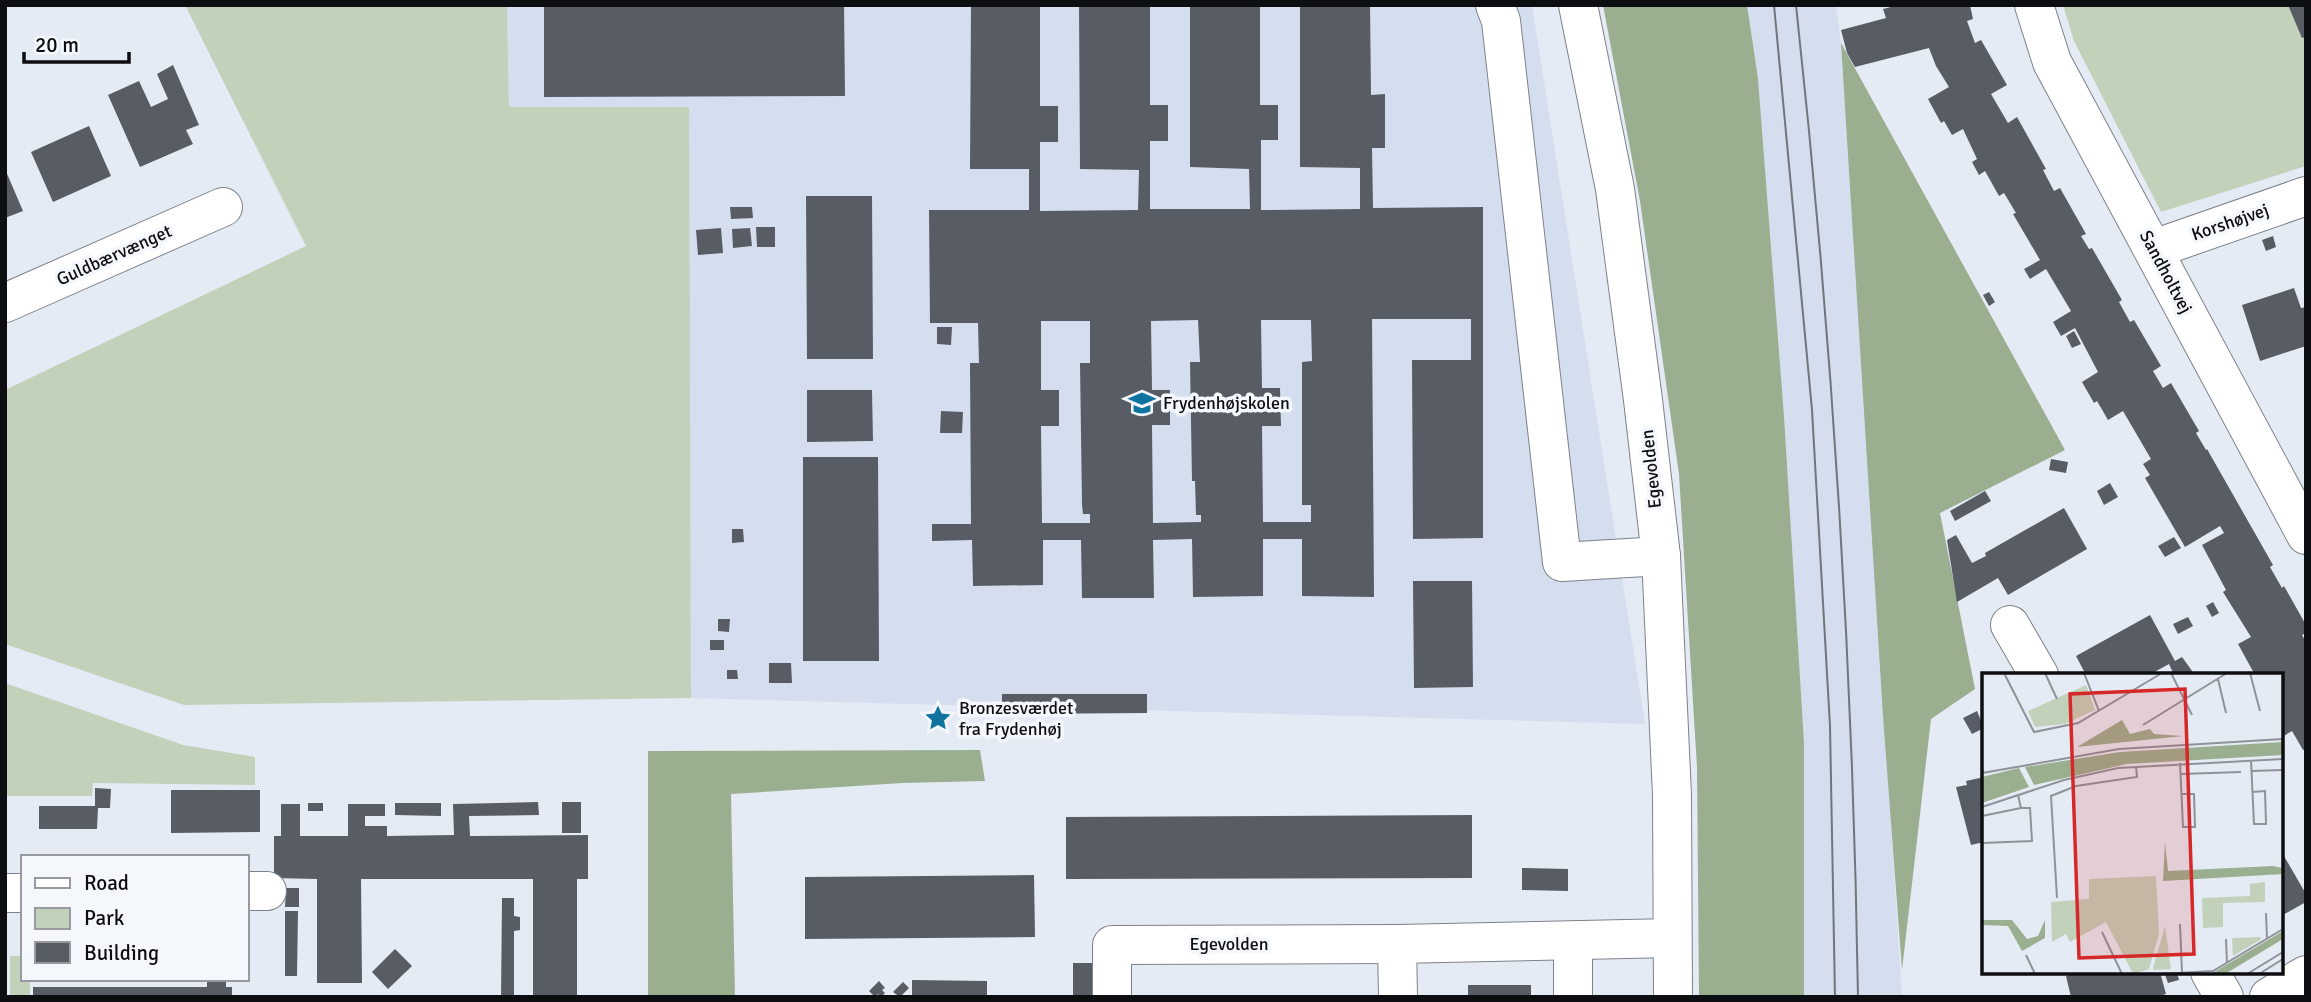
<svg xmlns="http://www.w3.org/2000/svg" width="2311" height="1002" font-family="Signika,sans-serif">
	<rect width="100%" height="100%" fill="#e5ebf4"/>
	<!-- built -->
	<g fill="#d5deee">
		<polygon points="507,5 1532,5 1645,724 691,698 688,107 509,107"/>
		<polygon points="1747,5 1836,5 1841,43 1902,997 1804,997 1804,743 1784,416 1758,78"/>
	</g>
	<!-- green -->
	<g fill="#c2d1ba">
		<polygon points="185,5 507,5 509,107 689,107 691,698 184,705 5,644 5,390 306,246"/>
		<polygon points="2063,5 2306,5 2306,166 2161,212 2074,41"/>
		<polygon points="5,683 183,745 255,757 255,785 93,783 92,796 5,796"/>
		<polygon points="10,956 23,956 23,979 30,979 30,997 10,997"/>
	</g>
	<!-- forest -->
	<g fill="#9aae90">
		<polygon points="1603,5 1747,5 1758,78 1784,416 1804,743 1804,997 1699,997 1697,767 1679,474 1640,201"/>
		<polygon points="1841,43 2065,450 1940,513 1975,689 1931,719 1902,970 1883,716"/>
		<polygon points="980,750 985,781 902,783 731,794 735,997 648,997 648,751"/>
	</g>
	<!-- building -->
	<g fill="#585c64" fill-rule="evenodd">
		<polygon points="544,5 844,5 845,96 544,97"/>
		<path d="M971 5H1040V106H1058V142H1040V211L1138 210 1139 170 1080 169 1079 5H1150V105H1168V141H1150V209H1250L1249 169 1190 167V5H1260V105H1278V140H1261V210L1360 209V168L1300 167V5H1370L1371 95 1385 94V148H1372L1373 208 1483 207V538L1413 539 1412 360H1471V319H1372L1374 597 1302 596V539H1263V596L1193 597 1192 539 1153 540 1154 598H1082L1081 540H1043V585L973 586 972 540 932 541V524H971L970 363H979L978 323H930L929 210H1029V169H970ZM1198 320 1200 362H1190L1192 481H1195L1196 515H1201V522L1153 523 1152 425H1170V390H1152L1151 321ZM1261 320H1311L1312 361 1302 362V505H1311V522H1263L1262 426H1281L1280 388H1262ZM1041 321H1090V363H1080L1082 505 1083 514H1090V523H1042L1041 426H1059V390H1041Z"/>
		<polygon points="1899,5 1970,5 1973,19 1967,21 1975,43 1981,40 2007,85 1991,94 2008,123 2017,117 2046,169 2043,170 2054,191 2060,188 2086,234 2081,236 2089,249 2092,248 2122,300 2119,302 2130,322 2134,320 2161,366 2153,371 2163,388 2171,383 2199,431 2196,433 2206,450 2207,449 2273,565 2270,567 2282,588 2284,586 2306,625 2306,633 2302,635 2306,642 2306,749 2303,750 2292,731 2282,737 2281,735 2281,699 2284,698 2281,693 2281,675 2255,675 2238,644 2251,637 2223,592 2226,590 2202,545 2224,533 2220,526 2185,547 2145,478 2150,475 2143,464 2151,459 2123,411 2108,420 2097,401 2094,403 2082,382 2098,372 2075,328 2061,336 2053,322 2071,311 2046,269 2030,279 2024,269 2040,260 2013,214 2016,213 2004,193 1999,196 1985,171 1979,175 1972,162 1977,159 1963,129 1952,135 1944,121 1941,123 1928,99 1949,87 1936,66 1929,48 1855,67 1847,53 1841,30 1886,18 1883,9"/>
		<polygon points="2288,5 2306,5 2306,37 2302,38"/>
		<polygon points="173,65 199,125 186,130 193,144 140,167 108,95 139,81 151,107 168,99 157,74"/>
		<polygon points="89,126 111,176 53,202 31,152"/>
		<polygon points="5,169 23,211 5,218"/>
		<polygon points="806,196 872,196 873,359 807,359"/>
		<polygon points="730,207 752,207 753,218 731,219"/>
		<polygon points="756,227 775,227 775,247 757,247"/>
		<polygon points="721,228 723,253 698,255 696,230"/>
		<polygon points="750,228 752,246 733,248 732,229"/>
		<polygon points="2273,236 2276,247 2266,251 2262,240"/>
		<polygon points="2294,288 2301,308 2306,307 2306,346 2260,361 2242,305"/>
		<polygon points="1989,292 1995,302 1989,306 1983,295"/>
		<polygon points="937,327 952,327 951,345 937,344"/>
		<polygon points="2074,331 2081,344 2072,348 2066,336"/>
		<polygon points="807,390 872,390 873,441 807,442"/>
		<polygon points="941,411 963,412 962,433 940,433"/>
		<polygon points="803,457 878,457 879,661 803,661"/>
		<polygon points="2051,459 2068,462 2066,473 2049,470"/>
		<polygon points="2110,483 2118,497 2104,505 2097,491"/>
		<polygon points="1985,491 1991,501 1955,521 1950,511"/>
		<polygon points="2064,508 2087,549 2008,595 1998,578 1957,602 1947,540 1956,535 1972,563 1986,556 1985,553"/>
		<polygon points="732,529 743,529 744,542 732,543"/>
		<polygon points="2174,537 2181,548 2165,557 2158,546"/>
		<polygon points="1413,581 1472,581 1473,687 1414,688"/>
		<polygon points="2213,602 2219,613 2212,617 2206,606"/>
		<polygon points="2150,615 2175,661 2182,657 2195,675 2174,675 2169,664 2149,675 2086,675 2076,656"/>
		<polygon points="2188,617 2193,626 2178,634 2173,624"/>
		<polygon points="718,619 730,619 729,632 718,631"/>
		<rect x="710" y="640" width="14" height="10"/>
		<polygon points="769,663 791,663 792,683 769,683"/>
		<polygon points="727,670 737,670 738,679 727,679"/>
		<polygon points="1002,694 1147,694 1147,713 1002,714"/>
		<polygon points="1977,711 1984,728 1972,734 1963,718"/>
		<polygon points="1984,777 1984,842 1971,845 1956,787 1967,785 1966,781"/>
		<polygon points="95,788 111,789 110,808 98,808 97,829 39,829 39,806 95,806"/>
		<polygon points="171,790 260,790 260,832 171,833"/>
		<polygon points="538,802 539,815 469,816 470,836 588,835 588,879 577,879 577,997 533,997 533,879 361,879 362,983 317,983 317,879 274,878 274,836 281,836 281,804 300,804 300,836 348,836 348,804 385,804 385,816 365,816 365,826 387,826 387,836 454,835 453,804"/>
		<rect x="562" y="802" width="19" height="31"/>
		<rect x="308" y="803" width="15" height="8"/>
		<polygon points="395,803 441,803 441,816 395,815"/>
		<polygon points="1472,815 1472,878 1066,879 1066,817"/>
		<polygon points="2281,851 2306,894 2306,902 2281,916"/>
		<polygon points="1522,868 1568,869 1568,891 1522,890"/>
		<polygon points="1034,875 1035,937 805,939 805,877"/>
		<polygon points="286,888 299,888 299,907 285,907"/>
		<polygon points="502,898 514,898 514,916 520,917 520,930 514,931 514,997 501,997"/>
		<polygon points="285,911 298,911 297,976 285,976"/>
		<polygon points="395,949 412,966 388,989 372,972"/>
		<polygon points="1073,963 1096,963 1095,997 1073,997"/>
		<polygon points="2081,972 2160,972 2166,994 2156,997 2071,997 2066,976"/>
		<polygon points="2164,972 2177,972 2179,980 2168,983"/>
		<polygon points="207,979 226,979 226,987 232,987 232,997 33,997 33,987 207,987"/>
		<polygon points="912,980 987,981 987,997 912,997"/>
		<polygon points="879,981 885,988 882,990 885,993 881,997 878,994 875,997 869,991"/>
		<polygon points="903,982 909,988 900,997 893,992"/>
		<rect x="1468" y="985" width="63" height="12"/>
	</g>
	<g fill="none" stroke-linecap="round" stroke-linejoin="round">
		<!-- minor casing -->
		<g stroke="#7d828a" stroke-width="40">
			<g id="minor">
				<polyline points="1495,5 1501,21 1562,562 1661,556"/>
				<polyline points="1578,5 1615,189 1643,400 1661,556 1672,795 1673,997"/>
				<polyline points="2034,5 2052,62 2306,535"/>
				<polyline points="2154,249 2306,196"/>
				<polyline points="5,303 223,207"/>
				<polyline points="2010,625 2039,675"/>
				<polyline points="247,891 267,891"/>
				<polyline points="5,893 23,893"/>
				<polyline points="1573,941 1573,997"/>
				<polyline points="1397,944 1398,997"/>
				<polyline points="2210,972 2224,997"/>
				<polyline points="1112,997 1112,945 1397,944 1672,938"/>
				<polyline points="2269,997 2306,975"/>
			</g>
		</g>
		<!-- minor -->
		<use href="#minor" stroke="#fff" stroke-width="38"/>
		<!-- tram -->
		<g stroke="#72757b" stroke-width="2">
			<polyline points="1774,5 1812,410 1830,726 1835,997"/>
			<path d="M1796 5C1832 335 1853 665 1858 997"/>
		</g>
	</g>
	<!-- icons -->
	<defs>
		<g id="school-bare" transform="scale(2.1)"><path d="M0-5L7-2L0 1L-7-2ZM-4 1L0 2.5L4 1V4Q0 6-4 4Z" fill="#0f73a0" stroke="#f4f8fd" stroke-width="2.5" paint-order="stroke"/></g>
		<g id="sight-bare" transform="scale(2.1)"><path d="M0-6L1.8-2.2L6-1.7L2.9 1.2L3.7 5.4L0 3.3L-3.7 5.4L-2.9 1.2L-6-1.7L-1.8-2.2Z" fill="#0f73a0" stroke="#f4f8fd" stroke-width="2.5" paint-order="stroke"/></g>
	</defs>
	<g fill-rule="evenodd">
		<use href="#school-bare" x="1142" y="403"/>
		<use href="#sight-bare" x="938" y="718"/>
	</g>
	<g text-anchor="middle" dominant-baseline="central" stroke-width="7" stroke-linejoin="round" paint-order="stroke">
		<!-- street labels -->
		<g font-size="18" fill="#0d0e11" stroke="#f4f8fd">
			<text transform="translate(2230 222) rotate(-19)">Korshøjvej</text>
			<text transform="translate(114 255) rotate(-24)">Guldbærvænget</text>
			<text transform="translate(2166 272) rotate(62)">Sandholtvej</text>
			<text transform="translate(1651 469) rotate(-96)">Egevolden</text>
			<text x="1229" y="944">Egevolden</text>
		</g>
		<!-- poi labels -->
		<g font-size="18" fill="#0d0e11" stroke="#f4f8fd" text-anchor="start">
			<text x="1163" y="403">Frydenhøjskolen</text>
			<text x="959" y="708">Bronzesværdet<tspan x="959" dy="21">fra Frydenhøj</tspan></text>
		</g>
	</g>
	<!-- overview -->
	<g transform="translate(1982 673)">
		<rect width="301" height="301" fill="#e5ebf4"/>
		<path d="M104 12 113 37 83 51 53 54 46 38ZM174 203 177 261 167 296 151 301 124 249 88 269 84 261 70 269 69 229 107 226V206ZM283 209V229L241 230V254L221 255 220 225 268 223V211ZM183 253 189 296 172 297 171 295ZM279 264 278 267 251 283 250 265Z" fill="#c2d1ba"/>
		<path d="M140 47 148 61 168 56 172 61 201 63 95 74ZM301 69V82L145 91 52 112 43 94 138 79ZM37 95 47 114 0 130V104ZM183 169 186 198 291 193 301 195V201L181 208ZM0 247H30L45 266 56 263 63 247V265L40 278 26 253 0 252ZM301 258V266L243 301H229Z" fill="#9aae90"/>
		<path fill="none" stroke="#8f9399" stroke-width="2" d="M22 0 52 59 96 50 180 0M63 0 75 26M102 0 117 38M189 0 210 42M268 0 278 38M236 6 244 40M161 52 245 0M269 87 272 151H284L283 118 270 119M198 90 201 154H213L212 121H200M269 98 301 97M0 100 137 76 301 66M199 101 259 99M0 134 82 107 136 95 301 86M0 143 39 135 36 122M0 170 50 168 48 135H39M75 225 69 123 94 113 155 104 154 93M284 240 285 265M198 251 200 300M120 259 140 301M244 266 245 290M44 282 53 301M177 301 231 298 301 256M265 301 301 279M277 301 301 286"/>
		<path fill="#d62828" fill-opacity="0.15" stroke="#d62828" stroke-width="3.5" d="M203 16 212 281 97 285 88 21Z"/>
		<rect width="301" height="301" fill="none" stroke="#0d0e11" stroke-width="3.5"/>
	</g>
	<!-- border -->
	<rect width="2311" height="1002" fill="none" stroke="#0d0e11" stroke-width="14"/>
	<!-- legend -->
	<rect x="21" y="855" width="228" height="126" fill="#f4f8fd" stroke="#989a9f" stroke-width="2"/>
	<rect x="35" y="878" width="35" height="10" fill="#ffffff" stroke="#989a9f" stroke-width="2"/>
	<text x="84" y="890" font-size="21" fill="#0d0e11">Road</text>
	<rect x="35" y="908" width="35" height="21" fill="#c2d1ba" stroke="#989a9f" stroke-width="2"/>
	<text x="84" y="925" font-size="21" fill="#0d0e11">Park</text>
	<rect x="35" y="942" width="35" height="21" fill="#585c64" stroke="#989a9f" stroke-width="2"/>
	<text x="84" y="960" font-size="21" fill="#0d0e11">Building</text>
	<!-- scale -->
	<path d="M24 52v10h105v-10" fill="none" stroke="#0d0e11" stroke-width="3.5"/>
	<text x="35" y="52" font-size="21" fill="#0d0e11" stroke="#f4f8fd" stroke-width="5" paint-order="stroke">20 m</text>
</svg>
